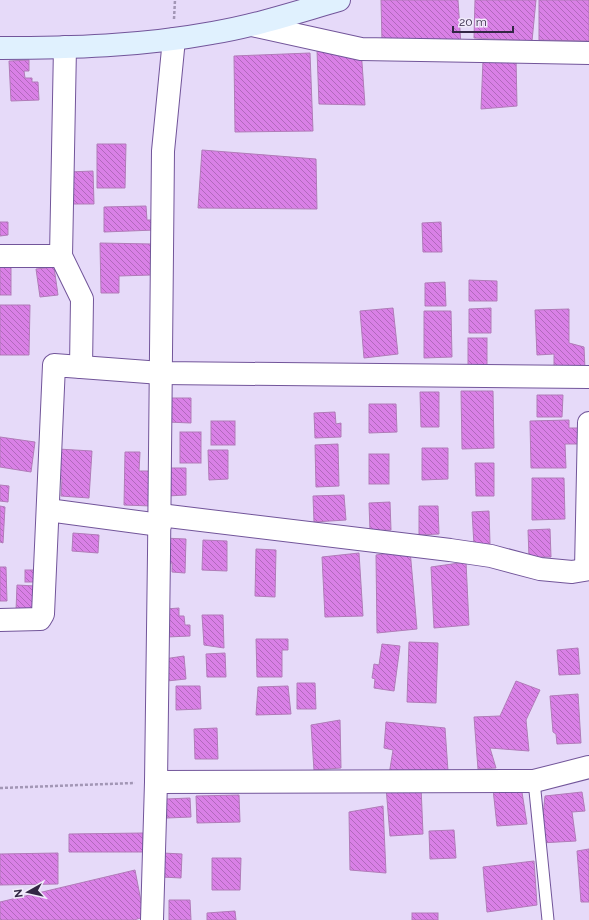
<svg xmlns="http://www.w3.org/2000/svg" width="589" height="920" font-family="Raleway,sans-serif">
	<defs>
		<pattern id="building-back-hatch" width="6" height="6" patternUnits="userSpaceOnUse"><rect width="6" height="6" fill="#d980e6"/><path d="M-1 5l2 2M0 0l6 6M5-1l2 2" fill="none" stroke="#b169bc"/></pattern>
	</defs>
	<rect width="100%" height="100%" fill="#e6daf9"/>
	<!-- building -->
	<g fill="url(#building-back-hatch)" stroke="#b17bb9">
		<polygon points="381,0 458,0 461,45 382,42"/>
		<polygon points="475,0 536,0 532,41 474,38"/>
		<polygon points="539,0 589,0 589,41 539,40"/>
		<polygon points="361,49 365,105 319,104 317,50"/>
		<polygon points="310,53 313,131 235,132 234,56"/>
		<polygon points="516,58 517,106 481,109 483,60"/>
		<polygon points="29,60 29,71 24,71 25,78 32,78 32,82 38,82 39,100 11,101 9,61"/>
		<polygon points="97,144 126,144 125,188 97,188"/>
		<polygon points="202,150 316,159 317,209 198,208"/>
		<polygon points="93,171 94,204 70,204 69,172"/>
		<polygon points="146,206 147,220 155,220 155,230 104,232 104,207"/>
		<polygon points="0,222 8,222 8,235 0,236"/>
		<polygon points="441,222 442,252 423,252 422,223"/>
		<polygon points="100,243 152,244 151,275 119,276 119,293 101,293"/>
		<rect x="0" y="264" width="11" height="31"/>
		<polygon points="54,267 58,295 40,297 36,269"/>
		<polygon points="469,280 497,281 497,301 469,301"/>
		<polygon points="445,282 446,306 425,306 425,283"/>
		<polygon points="0,305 30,305 29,355 0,355"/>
		<polygon points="393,308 398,354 364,358 360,311"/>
		<polygon points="491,308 491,333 469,333 469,309"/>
		<polygon points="569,309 569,343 584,347 585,369 554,369 554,354 537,355 535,310"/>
		<polygon points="424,311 451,311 452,357 424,358"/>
		<rect x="468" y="338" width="19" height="30"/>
		<polygon points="461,391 493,391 494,448 462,449"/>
		<polygon points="420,392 439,392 439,427 421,427"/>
		<polygon points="537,395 563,395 562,417 537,417"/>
		<polygon points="168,398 191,398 191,423 167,422"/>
		<polygon points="369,404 396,404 397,432 369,433"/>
		<polygon points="335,412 336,424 341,423 341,437 315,438 314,413"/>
		<polygon points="569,420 569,428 579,428 579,444 565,444 566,468 531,468 530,421"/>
		<rect x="211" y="421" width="24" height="24"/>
		<rect x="180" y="432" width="21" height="31"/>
		<polygon points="0,437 35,442 31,472 0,467"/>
		<polygon points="338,444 339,486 316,487 315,445"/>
		<polygon points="422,448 448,448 448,479 422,480"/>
		<polygon points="58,449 92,451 89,498 61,496 62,479 56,478"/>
		<polygon points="208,450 228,450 228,479 209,480"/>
		<polygon points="125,452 140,452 139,471 152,471 151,506 124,505"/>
		<rect x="369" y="454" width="20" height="30"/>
		<polygon points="475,463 494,463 494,496 476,496"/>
		<polygon points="167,468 186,468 186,495 167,496"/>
		<polygon points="532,478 564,478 565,519 532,520"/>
		<polygon points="0,485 9,486 8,502 0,501"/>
		<polygon points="344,495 346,520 314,522 313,496"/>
		<polygon points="390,502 391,530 370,531 369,503"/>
		<polygon points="0,506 5,507 3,543 0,542"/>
		<polygon points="419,506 438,506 439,534 419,535"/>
		<polygon points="489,511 490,544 474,545 472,512"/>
		<polygon points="550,529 551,557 529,557 528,530"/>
		<polygon points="73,533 99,535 98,553 72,551"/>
		<polygon points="163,538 186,539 185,573 172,572 172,563 162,563"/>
		<polygon points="203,540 227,541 227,571 202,570"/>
		<polygon points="256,549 276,550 275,597 255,596"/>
		<polygon points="410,550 417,629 377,633 376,555"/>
		<polygon points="359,553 363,616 325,617 322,557"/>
		<polygon points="466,562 469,625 434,628 431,567"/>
		<polygon points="0,567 6,567 7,601 0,601"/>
		<rect x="25" y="570" width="11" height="12"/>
		<polygon points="17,585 35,586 35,611 16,611"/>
		<polygon points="179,608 179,616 184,616 185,625 190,625 190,636 167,637 166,609"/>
		<polygon points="202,615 223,615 224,648 204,645"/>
		<polygon points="256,639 288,639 288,650 282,650 282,677 257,677"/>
		<polygon points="409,642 438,643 436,703 407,702"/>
		<polygon points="382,644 400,646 394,691 374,688 375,679 372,678 374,664 379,665"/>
		<polygon points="578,648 580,674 559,675 557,650"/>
		<polygon points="225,653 226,677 207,677 206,654"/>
		<polygon points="184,656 186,679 167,681 164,659"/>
		<polygon points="516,681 540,690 526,720 529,751 490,748 496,768 478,769 474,717 500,716"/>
		<polygon points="297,683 315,683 316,709 297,709"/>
		<polygon points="176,686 200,686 201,709 176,710"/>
		<polygon points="288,686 291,714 256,715 258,687"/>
		<polygon points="578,694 581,743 557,744 556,734 553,732 550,696"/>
		<polygon points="340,720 341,768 314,770 311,725"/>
		<polygon points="386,722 445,728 448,771 389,775 393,750 384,748"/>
		<polygon points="217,728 218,759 195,759 194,729"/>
		<polygon points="521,786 527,824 497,826 493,789"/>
		<polygon points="386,787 421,787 423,834 390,836"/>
		<polygon points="582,792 585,811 572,812 576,841 540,843 545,796"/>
		<polygon points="239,795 240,822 197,823 196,796"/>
		<polygon points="190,798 191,817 167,818 166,799"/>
		<polygon points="383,806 386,873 350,870 349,812"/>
		<polygon points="454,830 456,858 430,859 429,831"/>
		<polygon points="143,833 143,852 69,852 69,834"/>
		<polygon points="589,849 589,902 581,902 577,851"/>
		<polygon points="58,853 58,884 0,885 0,854"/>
		<polygon points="163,853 182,854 181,878 162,877"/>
		<polygon points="212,858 241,858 240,890 212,890"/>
		<polygon points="534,861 537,905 487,912 483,867"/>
		<polygon points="135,870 144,917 134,920 0,920 0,902"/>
		<polygon points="169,900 190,900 191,920 169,920"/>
		<polygon points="235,911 236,920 207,920 207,913"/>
		<rect x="412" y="913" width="26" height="7"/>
	</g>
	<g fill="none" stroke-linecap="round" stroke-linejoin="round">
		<!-- lane casing -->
		<g stroke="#72559a" stroke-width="13">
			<polyline id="lane" points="534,781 548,920"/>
		</g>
		<!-- street casing -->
		<g stroke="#72559a" stroke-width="24">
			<g id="street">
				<polyline points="252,25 361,49 589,53"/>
				<polyline points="0,256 61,256 82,299 81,367"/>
				<polyline points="61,256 65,47"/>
				<polyline points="48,510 160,525"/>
				<polyline points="160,515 450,550 491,556 540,569 572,572 589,569"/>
				<polyline points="586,569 589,423"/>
				<polyline points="0,620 40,619 43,614 54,365 161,373 589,377"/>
				<polyline points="156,782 534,781 589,767"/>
				<polyline points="152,920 156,782 159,554 163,151 174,39"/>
			</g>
		</g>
		<!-- secondary casing -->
		<g stroke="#72559a" stroke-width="24">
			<path id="secondary" d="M0 48C71 48 142 46 212 33 255 26 297 12 339 0"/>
		</g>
		<!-- path -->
		<g stroke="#a296b5" stroke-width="2.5" stroke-dasharray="3 2" stroke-linecap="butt">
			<polyline points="174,19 175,0"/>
			<polyline points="0,788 135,783"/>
		</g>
		<!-- lane -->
		<use href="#lane" stroke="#fff" stroke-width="11"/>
		<!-- street -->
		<use href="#street" stroke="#fff" stroke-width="22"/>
		<!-- secondary -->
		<use href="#secondary" stroke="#e0f1fe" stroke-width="22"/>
	</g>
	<!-- north arrow -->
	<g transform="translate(28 892) rotate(262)" stroke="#f0eafa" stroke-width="3" paint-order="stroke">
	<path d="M0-3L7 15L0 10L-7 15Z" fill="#332745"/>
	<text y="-6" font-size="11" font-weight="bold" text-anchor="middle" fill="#332745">N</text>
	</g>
	<!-- scale -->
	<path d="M453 26v6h60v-6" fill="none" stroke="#332745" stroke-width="2"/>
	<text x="459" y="26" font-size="12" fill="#332745" stroke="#f0eafa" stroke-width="3" paint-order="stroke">20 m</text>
</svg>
